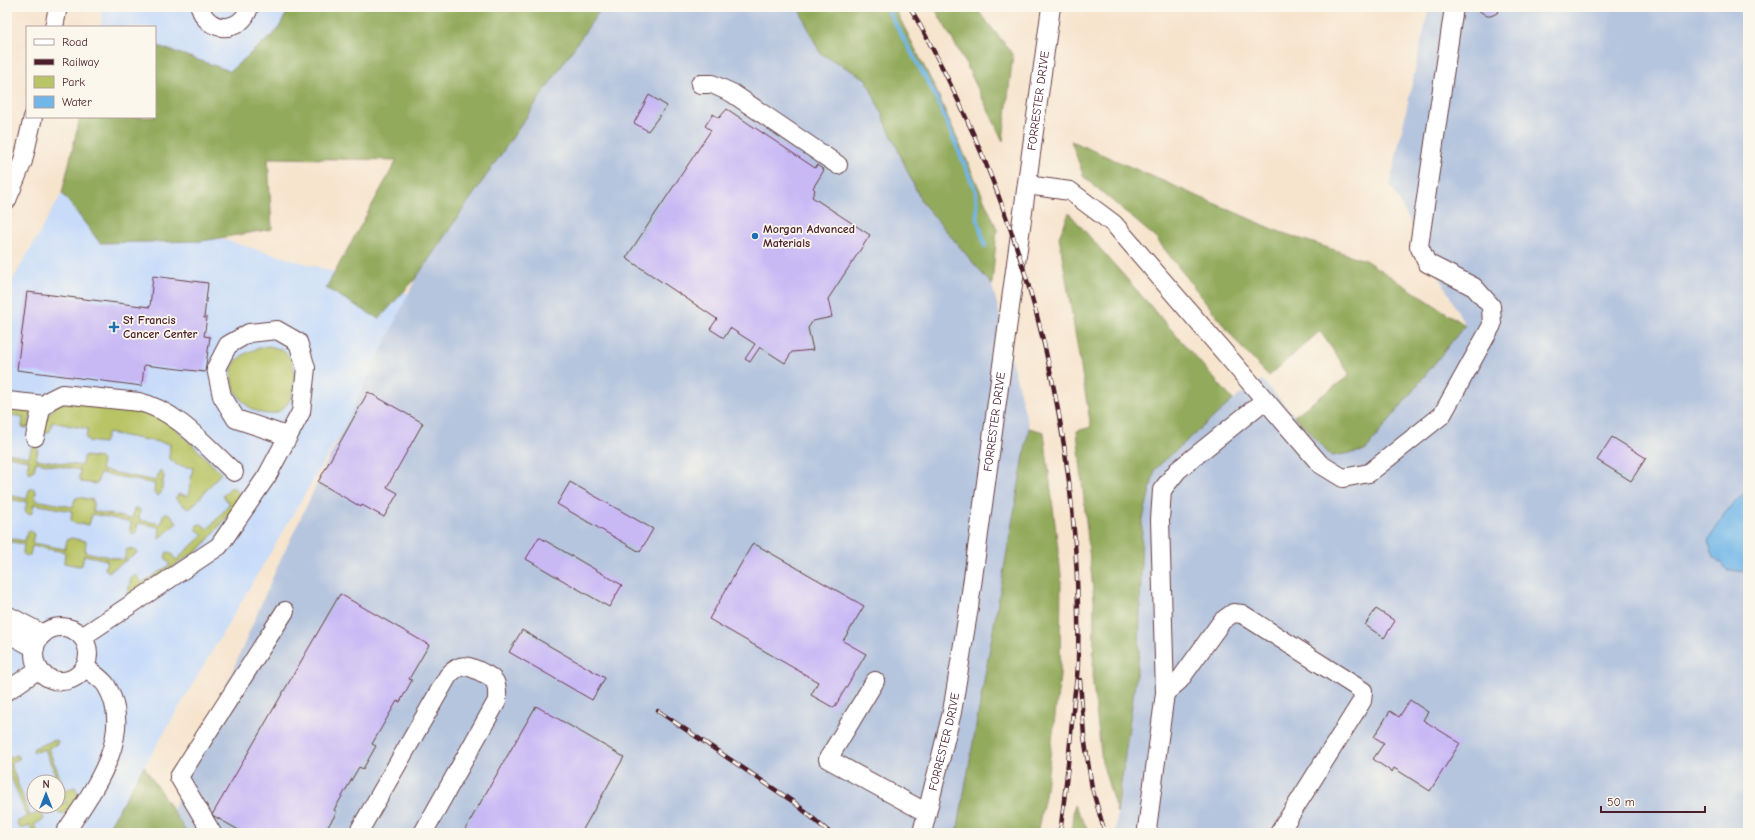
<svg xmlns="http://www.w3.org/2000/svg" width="1755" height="840" font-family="'Comic Neue',sans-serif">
	<rect width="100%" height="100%" fill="#fbf7ec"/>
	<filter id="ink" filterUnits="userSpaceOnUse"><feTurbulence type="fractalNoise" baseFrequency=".025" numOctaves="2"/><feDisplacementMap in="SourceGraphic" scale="8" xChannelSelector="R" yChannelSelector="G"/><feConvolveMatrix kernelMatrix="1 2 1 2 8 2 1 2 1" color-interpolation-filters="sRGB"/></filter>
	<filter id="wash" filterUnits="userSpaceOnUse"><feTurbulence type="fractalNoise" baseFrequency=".012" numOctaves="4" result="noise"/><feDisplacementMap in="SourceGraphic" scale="16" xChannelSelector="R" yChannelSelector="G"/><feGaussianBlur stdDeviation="0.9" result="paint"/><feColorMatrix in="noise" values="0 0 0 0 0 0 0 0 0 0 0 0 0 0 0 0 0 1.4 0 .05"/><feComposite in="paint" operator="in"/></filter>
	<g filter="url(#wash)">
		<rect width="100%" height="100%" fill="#f6e4cd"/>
		<!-- built -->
		<g fill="#c8dcf9" fill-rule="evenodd">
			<polygon points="103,7 290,7 277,31 230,71 155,45 155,27 101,27"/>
			<path d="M62 193 421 297 105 833H7V290ZM34 782H58V806H34Z"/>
		</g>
		<!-- industrial -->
		<g fill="#b6c5de">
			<polygon points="602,7 798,7 820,53 866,79 921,201 992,285 1029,428 957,833 163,833 278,565 416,278"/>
			<polygon points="1429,7 1748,7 1748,833 1115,833 1139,654 1142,523 1155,469 1233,400 1262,380 1331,456 1465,325 1390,184"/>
		</g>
		<!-- green -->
		<g fill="#b8c466" stroke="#817248">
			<path d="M268 346C291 350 295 361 294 383 293 391 292 399 286 405 272 423 248 411 238 395 220 366 241 351 268 346Z"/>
			<path d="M63 402 129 407 168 421 221 473 191 508 188 509 175 498 179 494 188 496 193 468 177 465 169 458 170 444 108 433 104 443 88 441 86 437 88 429 52 422 50 431 46 433 44 432C47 414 48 412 63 402Z"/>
			<polygon points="7,404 32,411 28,428 22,427 23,417 7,414"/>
			<polygon points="35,446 38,449 36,459 81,466 84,456 100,458 102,461 101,470 156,481 160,470 164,476 161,493 158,496 154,493 155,484 100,473 97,484 81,482 79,479 80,470 36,462 34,470 30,473 27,469 29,460 7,456 7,453 29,457 31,448"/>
			<polygon points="33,488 36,491 35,500 73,507 75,499 78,497 93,500 93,511 132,519 134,509 137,508 140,510 139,520 161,524 163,515 166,513 170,514 177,523 159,539 160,527 138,523 136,532 132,534 130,530 131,522 92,514 89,525 74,523 71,520 72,511 34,504 32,513 28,514 25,511 27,502 7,499 7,495 27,499 29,490"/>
			<polygon points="230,488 235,488 240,496 238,504 201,548 127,597 131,577 136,575 142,583 170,565 165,557 167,552 171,553 176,560 203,535 196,529 197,525 201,524 208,529 230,504 223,496"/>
			<polygon points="30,530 34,534 32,543 65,549 67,540 71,538 86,541 85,552 124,560 127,549 135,550 137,553 109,572 105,569 107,560 84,555 82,565 79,566 64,563 65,552 32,546 30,555 26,557 23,553 24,544 7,541 7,538 25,541 27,532"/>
			<path d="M55 740 58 741 57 744 48 748 65 790 75 787 78 793C76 801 70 815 60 814L57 809 58 805 66 802 45 749 36 752 33 751 34 748Z"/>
			<polygon points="16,755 19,756 19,759 10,763 30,816 41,812 44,819 34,825 38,833 33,833 30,826 21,829 17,824 18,821 27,817 7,767 7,759"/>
		</g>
		<!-- forest -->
		<g fill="#92aa5b" stroke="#6e6443">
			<polygon points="290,7 602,7 416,278 379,319 326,288 397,160 268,158 272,229 202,241 100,243 62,193 80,117 155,117 155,45 230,71 277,31"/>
			<polygon points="798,7 894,7 935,88 997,229 992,285 921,201 866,79 820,53"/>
			<polygon points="934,7 975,7 1013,54 1003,141 964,60"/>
			<polygon points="1071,141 1280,232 1365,260 1465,325 1365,451 1331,456 1294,416 1350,375 1320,331 1269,376 1241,347 1155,237 1084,177"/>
			<polygon points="1069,213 1233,400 1155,469 1142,523 1139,654 1117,813 1102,762 1093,684 1094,600 1077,431 1091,427 1059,237"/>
			<polygon points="1029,428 1044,432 1061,574 1060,676 1045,796 1037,833 957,833"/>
			<polygon points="144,766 187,833 105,833"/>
			<polygon points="1074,805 1090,833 1071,833"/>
		</g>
		<!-- water -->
		<polygon fill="#71b6e8" stroke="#5e6a8a" points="1748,489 1748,572 1728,570 1714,557 1708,541 1725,513"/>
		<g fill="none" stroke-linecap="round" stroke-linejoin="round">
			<!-- stream -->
			<polyline stroke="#71b6e8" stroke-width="4" points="886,7 935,95 976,192 977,217 985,246"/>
		</g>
		<g id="blocks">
			<!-- building -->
			<g fill="#c8b9f5">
				<polygon points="1478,7 1502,7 1497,13 1491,16 1487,16 1478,10"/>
				<polygon points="649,95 667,106 648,131 634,123"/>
				<polygon points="727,109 815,168 817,165 824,170 813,188 815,190 812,197 870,235 828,299 832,317 813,321 808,328 813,350 792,352 785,363 760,347 750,362 745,359 755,344 730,328 724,338 710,329 717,319 626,258 711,130 705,126 713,114 719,118"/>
				<polygon points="153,276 208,283 204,318 207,318 204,336 210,337 205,372 144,365 142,386 17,370 27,292 150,307"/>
				<polygon points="368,392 423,423 387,487 398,493 384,517 362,505 361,507 318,482"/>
				<polygon points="1612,437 1646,458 1631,481 1597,460"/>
				<polygon points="570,482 653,529 640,552 557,504"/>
				<polygon points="539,537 622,585 609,607 526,559"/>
				<polygon points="753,543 864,606 843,641 866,654 834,708 811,695 818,682 709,619"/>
				<polygon points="340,594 429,645 409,679 412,680 400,702 397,701 372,744 376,746 363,769 359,767 334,810 337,812 324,833 244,833 212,815"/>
				<polygon points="1376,609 1395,621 1384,638 1365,625"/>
				<polygon points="522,630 605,678 592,700 509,652"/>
				<polygon points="1410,700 1428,712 1423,720 1460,743 1430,791 1394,768 1392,772 1373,759 1384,743 1374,737 1390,711 1399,717"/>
				<polygon points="536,706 624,757 581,833 463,833"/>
			</g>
		</g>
	</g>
	<g filter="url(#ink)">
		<use href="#blocks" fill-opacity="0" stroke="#643d43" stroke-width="1"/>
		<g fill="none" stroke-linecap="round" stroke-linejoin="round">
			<!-- minor casing -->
			<g stroke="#643d43" stroke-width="20">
				<g id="minor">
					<path d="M200 7C207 34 242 34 249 7"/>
					<polyline points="54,27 58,7"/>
					<polyline points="700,84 712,84 732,93 838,165"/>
					<polyline points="1027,185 1070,191 1114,224 1320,464 1343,478 1369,473 1442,415 1492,325 1491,306 1474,287 1427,263 1419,246 1454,7"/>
					<polyline points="7,200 23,161 33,117"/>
					<polyline points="7,401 45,405"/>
					<path d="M35 437 41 409 50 400 62 394 139 402C176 410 207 447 234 472"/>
					<polyline points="7,615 43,634"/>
					<circle cx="61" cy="654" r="27"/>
					<polyline points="7,633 35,648"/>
					<polyline points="82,637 219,546 267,476 301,412 306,368 298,342 277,330 249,333 228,345 216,368 222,396 236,419 287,436"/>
					<polyline points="875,681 828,759 927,813"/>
					<polyline points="7,691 39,669"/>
					<polyline points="1165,693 1179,681 1222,621 1233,613 1242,614 1363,691 1362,701 1279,833"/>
					<path d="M65 833C91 793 137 735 106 685 101 678 91 672 85 667"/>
					<polyline points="212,833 179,777 285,611"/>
					<path d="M358 833 448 676C460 662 468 665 483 673 488 675 492 677 495 682 498 688 497 694 497 701L423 833"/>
					<path id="s1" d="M922 833 952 712 969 607 1051 7"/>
					<polyline points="1149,833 1147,829 1165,693 1160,520 1162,490 1178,470 1265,400"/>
				</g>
			</g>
			<!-- minor -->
			<use href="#minor" stroke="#fff" stroke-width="18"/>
			<!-- rail casing -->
			<g stroke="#4a1f2b" stroke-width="4.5">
				<g id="rail">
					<path d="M910 7C1025 211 1083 427 1078 662 1078 675 1075 688 1074 700 1070 745 1066 789 1060 833"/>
					<polyline points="1080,680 1084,736 1092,788 1105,833"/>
					<polyline points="658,711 795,803 830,833"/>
				</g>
			</g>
			<!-- rail -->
			<use href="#rail" stroke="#fbf7ec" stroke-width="3" stroke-dasharray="9" stroke-linecap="butt"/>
		</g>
	</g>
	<!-- markers -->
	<g fill="#1f6fb2" stroke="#fbf7ec" stroke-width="1.5">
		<circle cx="755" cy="236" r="4"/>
		<path d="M112 321h4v4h4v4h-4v4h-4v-4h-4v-4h4z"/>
	</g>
	<g text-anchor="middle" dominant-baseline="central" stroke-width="3.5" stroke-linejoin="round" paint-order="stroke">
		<!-- street labels -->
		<g font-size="12" fill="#4a1f2b" stroke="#fbf7ec">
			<text stroke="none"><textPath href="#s1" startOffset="742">FORRESTER DRIVE</textPath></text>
			<text stroke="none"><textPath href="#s1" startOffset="418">FORRESTER DRIVE</textPath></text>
			<text stroke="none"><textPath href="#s1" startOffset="94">FORRESTER DRIVE</textPath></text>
		</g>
		<!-- poi labels -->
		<g font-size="12" font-weight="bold" fill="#4a1f2b" stroke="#fbf7ec" text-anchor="start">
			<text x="763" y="229">Morgan Advanced<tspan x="763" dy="14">Materials</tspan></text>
			<text x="123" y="320">St Francis<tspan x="123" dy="14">Cancer Center</tspan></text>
		</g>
	</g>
	<!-- margin -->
	<rect width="1755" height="840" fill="none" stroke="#fbf7ec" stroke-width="24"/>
	<!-- legend -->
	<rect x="26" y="26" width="130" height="92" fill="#fbf7ec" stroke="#b4a19f"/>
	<rect x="34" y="39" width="20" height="6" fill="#ffffff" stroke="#b4a19f"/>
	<text x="62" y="46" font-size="12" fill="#4a1f2b">Road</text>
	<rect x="34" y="59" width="20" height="6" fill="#4a1f2b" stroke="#b4a19f"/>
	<text x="62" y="66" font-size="12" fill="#4a1f2b">Railway</text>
	<rect x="34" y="76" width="20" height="12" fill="#b8c466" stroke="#b4a19f"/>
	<text x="62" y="86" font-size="12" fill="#4a1f2b">Park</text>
	<rect x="34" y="96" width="20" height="12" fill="#71b6e8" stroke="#b4a19f"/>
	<text x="62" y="106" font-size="12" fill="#4a1f2b">Water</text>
	<!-- north arrow -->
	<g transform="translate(46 794)"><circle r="19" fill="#fbf7ec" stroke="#b4a19f"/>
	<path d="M0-3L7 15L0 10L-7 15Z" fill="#1f6fb2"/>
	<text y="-6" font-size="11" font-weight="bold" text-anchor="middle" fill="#4a1f2b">N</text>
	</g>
	<!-- scale -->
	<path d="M1601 806v6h104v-6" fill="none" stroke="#4a1f2b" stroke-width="2"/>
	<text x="1607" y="806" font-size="12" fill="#4a1f2b" stroke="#fbf7ec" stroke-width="3" paint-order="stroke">50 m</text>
</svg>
